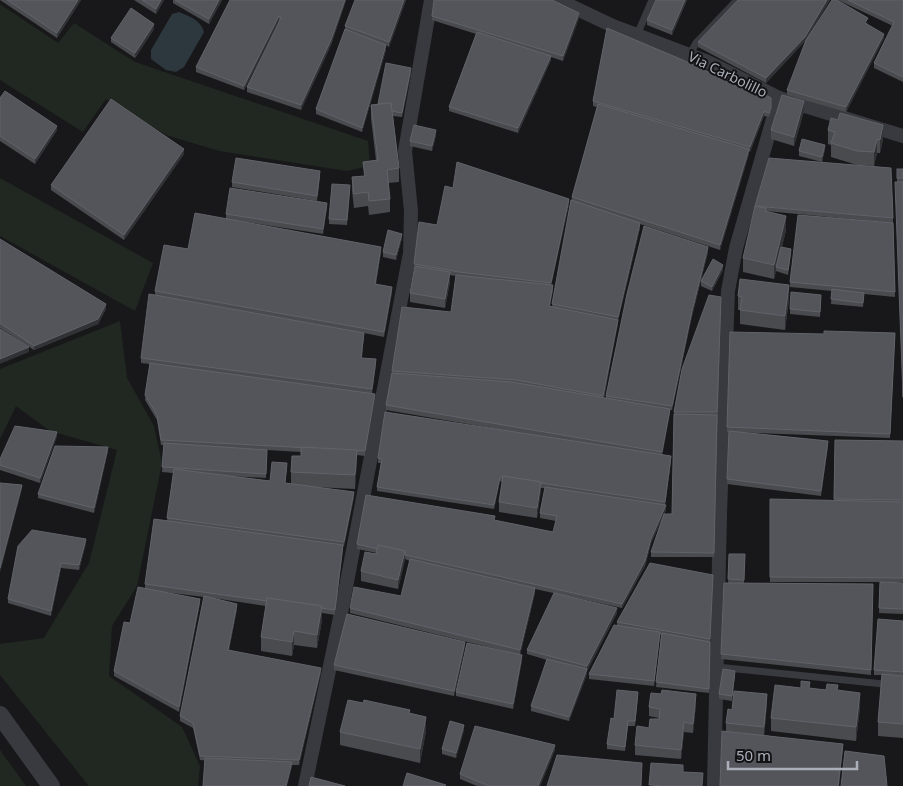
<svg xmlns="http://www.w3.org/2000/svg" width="903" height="786" font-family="'Noto Sans',sans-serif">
	<rect width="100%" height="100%" fill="#18181a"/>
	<!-- green -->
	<g fill="#202821">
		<polygon points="0,4 58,43 74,23 135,62 368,141 370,166 347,171 219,151 166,135 106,99 83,132 0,80"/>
		<polygon points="0,178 153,263 135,311 0,236"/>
		<polygon points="120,321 127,378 154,426 162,463 137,586 112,626 109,676 182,727 200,766 198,786 89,786 0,675 0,644 44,638 89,563 117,450 50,431 16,406 0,439 0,369"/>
		<polygon points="0,750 26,786 0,786"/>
	</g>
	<!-- water -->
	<path fill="#2d373e" d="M179 12C189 16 201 20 204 32L184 67 176 72 166 70 151 59V50L172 14Z"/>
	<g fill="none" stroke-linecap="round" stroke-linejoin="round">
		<!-- service -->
		<g stroke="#393a3f" stroke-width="7">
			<polyline points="637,35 652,0"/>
			<polyline points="690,54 696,43 737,0"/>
			<polyline points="717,667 903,686"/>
		</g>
		<!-- minor -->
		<g stroke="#393a3f" stroke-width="14">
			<polyline points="558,0 613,26 708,62 779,98 903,136"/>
			<polyline points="305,786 341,613 410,253 411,211 405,151 431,0"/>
			<polyline points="714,786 720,514 728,291 736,248 779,98"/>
		</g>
		<!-- tertiary -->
		<polyline stroke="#393a3f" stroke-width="18" points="0,715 51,786"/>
	</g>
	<!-- wall -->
	<g fill="#494b4f" fill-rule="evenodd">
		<polygon points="0,0 81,0 57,38"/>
		<polygon points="134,0 164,0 156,14"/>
		<polygon points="173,0 222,0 209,24 173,3"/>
		<polygon points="230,0 346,0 331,45 301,110 247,92 247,87 280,21 279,21 244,90 196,72 196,67"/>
		<polygon points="355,0 406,0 389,47 386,45 386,50 362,132 316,114 316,109 345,29 345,26"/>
		<polygon points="656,0 687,0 672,35 647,25 647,20"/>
		<polygon points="738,0 830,0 805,41 766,83 698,47 698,42"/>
		<polygon points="838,0 903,0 903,82 874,68 874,63 893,26"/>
		<polygon points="432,16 579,18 563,61 551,57 551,60 518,133 449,111 449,107 476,34 432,20"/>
		<polygon points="868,22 867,24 884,38 846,112 787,95 787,90"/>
		<polygon points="607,28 771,112 769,117 764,116 750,152 749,151 749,154 720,250 640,224 640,228 618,321 604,398 606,398 606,396 708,252 692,316 672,410 670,410 662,455 671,461 665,505 666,510 651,543 645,566 622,608 535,589 535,593 520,655 350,613 350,608 401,596 410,561 405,559 398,589 361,581 361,571 376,554 377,553 357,549 357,544 495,521 553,532 556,521 540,518 540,513 545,488 541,488 537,518 499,512 499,502 502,482 500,481 494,509 377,491 377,487 381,463 378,463 378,458 526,434 386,410 386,405 392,371 451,312 456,276 450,275 450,282 445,308 410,302 410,293 415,268 414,264 437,225 453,188 569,204 551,285 553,290 550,306 552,307 572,197 597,107 593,106 593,101"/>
		<polygon points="154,29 135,58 111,42 111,38"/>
		<polygon points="411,73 402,117 393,116 399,168 399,182 388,183 390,199 390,212 369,215 368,206 354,208 352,191 352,177 364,176 363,162 376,160 371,119 371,105 378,104"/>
		<polygon points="0,98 57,130 35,164 0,141"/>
		<polygon points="804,111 794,146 771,139 771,130"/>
		<polygon points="828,130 883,139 880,153 877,153 874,166 857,165 831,157 831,145 828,144"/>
		<polygon points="436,135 432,151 410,146 410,141"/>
		<polygon points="825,149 822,162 799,156 799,151"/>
		<polygon points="184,154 124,240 51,190 51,185"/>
		<polygon points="897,169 903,169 903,402 897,182"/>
		<polygon points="320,176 317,201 232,187 232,182"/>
		<polygon points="350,190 347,225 329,224 329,219"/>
		<polygon points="755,206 893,218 895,297 864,294 863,307 831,304 832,291 790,287 790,282 892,223 766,211 786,230 782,247 791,254 788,275 776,271 774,279 743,272 743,258 755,208"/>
		<path d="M327 207 323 234 226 219 381 252 376 284 392 292 384 337 364 333 362 358 376 364 372 393 375 398 365 456 357 455 355 489 314 487 354 497 344 546H343L335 615 322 613V620L317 648 294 645 292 656 261 651V637L266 606 213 598 237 609 229 650 321 672 299 765H292V767L200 760 193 728 180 721V716L204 597 164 592 200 603 179 712 114 676V671L130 623 145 588V584L167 521 173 473 162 472 164 445H161L157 420 145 400 150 364 141 363V358L155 295V291L188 249 226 219V214ZM267 450 301 452V456L291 472V484L285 483 287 468 270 481 229 476 266 478Z"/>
		<polygon points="402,238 396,260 383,257 383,252"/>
		<polygon points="0,240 106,309 98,324 34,350 0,328"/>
		<polygon points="723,270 712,291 701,286 701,281"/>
		<polygon points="738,296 789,299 785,330 740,324 740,310 738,310"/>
		<polygon points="721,297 714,557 651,557 651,552 672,514 674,412"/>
		<polygon points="821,300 820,317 790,314 790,309"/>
		<polygon points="895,333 890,438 732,432 828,446 821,496 727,484 729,432 727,432 727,427 824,334"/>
		<polygon points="57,436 40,483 0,470 0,459"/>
		<polygon points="835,440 903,441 903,582 884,582 903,583 903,614 879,613 880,582 770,582 770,499 834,501"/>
		<polygon points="108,451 94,513 38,498 38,494"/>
		<polygon points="86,543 79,570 61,568 51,616 8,603 8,599"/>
		<polygon points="729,554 745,554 744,583 873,584 871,675 721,659 728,583"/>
		<polygon points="713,575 710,642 709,693 656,687 661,635 660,635 654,686 589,679 589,674 617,625 617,622"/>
		<polygon points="617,613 587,671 587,674 569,721 531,711 531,706 547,660 527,654 527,650"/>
		<polygon points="903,621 903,738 878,736 878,722 882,675 874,675 874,670"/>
		<polygon points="465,646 454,696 334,670 334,665"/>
		<polygon points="522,660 513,709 456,696 456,692"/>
		<polygon points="735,675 732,701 719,699 719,694"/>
		<polygon points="801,688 838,691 860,707 856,741 771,731 771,718"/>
		<polygon points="638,696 635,726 628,726 625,751 607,749 607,744 614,719"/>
		<polygon points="696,704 693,733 684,732 681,759 635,755 635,745 649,728 659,719 659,718 649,716 649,707"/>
		<polygon points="767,704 764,735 843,748 839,786 720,786 726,731 726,723 732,710"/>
		<polygon points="464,730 456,758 442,754 442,749"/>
		<polygon points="426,731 420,763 340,745 340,732"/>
		<polygon points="555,750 540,786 477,786 460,779 460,774"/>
	</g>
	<!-- shaded-wall -->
	<g fill="#313235">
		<polygon points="78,0 81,0 57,38 57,33"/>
		<polygon points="161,0 164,0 156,14 156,9"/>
		<polygon points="219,0 222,0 209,24 209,19"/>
		<polygon points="345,0 346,0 331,45 301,110 301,105"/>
		<polygon points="404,0 406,0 389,47 389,42"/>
		<polygon points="685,0 687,0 672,35 672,30"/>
		<polygon points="827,0 830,0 805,41 766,83 766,78"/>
		<polygon points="579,13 579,18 563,61 563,56"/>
		<polygon points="279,16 279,21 244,90 244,86"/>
		<polygon points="154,24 154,29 135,58 135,53"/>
		<polygon points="884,34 884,38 846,112 846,107"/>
		<polygon points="386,45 386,50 362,132 362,128"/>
		<polygon points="551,56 551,60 518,133 518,128"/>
		<polygon points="411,68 411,73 402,117 402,113"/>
		<polygon points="804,101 804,111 794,146 794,137"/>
		<polygon points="764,111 764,116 750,152 750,147"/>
		<polygon points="883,125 883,139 880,153 880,140"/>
		<polygon points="57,126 57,130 35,164 35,159"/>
		<polygon points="436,130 436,135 432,151 432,146"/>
		<polygon points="877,139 877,153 874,166 874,152"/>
		<polygon points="825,145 825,149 822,162 822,157"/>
		<polygon points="184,149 184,154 124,240 124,235"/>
		<polygon points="749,149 749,154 720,250 720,245"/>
		<polygon points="569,199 569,204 551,287 551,283"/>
		<polygon points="327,203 327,207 323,234 323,229"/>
		<polygon points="786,216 786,230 777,268 776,267 776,271 774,279 774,265"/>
		<polygon points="640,223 640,228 618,321 618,317"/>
		<polygon points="402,234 402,238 396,260 396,255"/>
		<polygon points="381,247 381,252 375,288 375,284"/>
		<polygon points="708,247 708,252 692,316 672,410 672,406 692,311"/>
		<polygon points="723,265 723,270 712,291 712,287"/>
		<polygon points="450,272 450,282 445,308 445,299"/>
		<polygon points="789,285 789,299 785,330 785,316"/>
		<polygon points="392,287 392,292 384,337 384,332"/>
		<polygon points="106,304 106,309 98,324 34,350 34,346"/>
		<polygon points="618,320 618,324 603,400 603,396"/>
		<polygon points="29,347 29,352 0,364 0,359"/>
		<polygon points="376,359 376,364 372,394 372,389"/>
		<polygon points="375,394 375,398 365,456 365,451"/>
		<polygon points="670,409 670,414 662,457 662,452"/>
		<polygon points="57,432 57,436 40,483 40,478"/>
		<polygon points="828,441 828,446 821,496 821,491"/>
		<polygon points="108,447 108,451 94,513 94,508"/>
		<polygon points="357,450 357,464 355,489 355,475"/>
		<polygon points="671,456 671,461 665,507 665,502"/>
		<polygon points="500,477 500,481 494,509 494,505"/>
		<polygon points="541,482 541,491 537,518 537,508"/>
		<polygon points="22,485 22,489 0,573 0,568"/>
		<polygon points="354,492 354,497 344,546 344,542"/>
		<polygon points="666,505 666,510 651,543 645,566 622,608 622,604"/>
		<polygon points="86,539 86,543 79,570 79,565"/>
		<polygon points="343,545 343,550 335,615 335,610"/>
		<polygon points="405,551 405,561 398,589 398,580"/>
		<polygon points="61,563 61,568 51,616 51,611"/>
		<polygon points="535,588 535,593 520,655 520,650"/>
		<polygon points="200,599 200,603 179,712 179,707"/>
		<polygon points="237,604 237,609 228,655 228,650"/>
		<polygon points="322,606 322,620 317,648 317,635"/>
		<polygon points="617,608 617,613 587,671 587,674 569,721 569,717 587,669 587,666"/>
		<polygon points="294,631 294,645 292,656 292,642"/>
		<polygon points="660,632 660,637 654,686 654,681"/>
		<polygon points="465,642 465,646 454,696 454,691"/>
		<polygon points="522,655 522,660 513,709 513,704"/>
		<polygon points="321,668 321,672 299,765 299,760"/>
		<polygon points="860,693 860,707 856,741 856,727"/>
		<polygon points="696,694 696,704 693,733 693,724"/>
		<polygon points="767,694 767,704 764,736 764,727"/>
		<polygon points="426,717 426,731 420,763 420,749"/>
		<polygon points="684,722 684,732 681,759 681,750"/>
		<polygon points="464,725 464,730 456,758 456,753"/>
		<polygon points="555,745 555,750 540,786 538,786"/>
		<polygon points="292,762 292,767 287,786 286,786"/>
	</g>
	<!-- building -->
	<g fill="#54555b" stroke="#61636a">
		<polygon points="7,0 78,0 57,33"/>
		<polygon points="142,0 161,0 156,9"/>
		<polygon points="175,0 219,0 209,19"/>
		<polygon points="230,0 345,0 331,40 301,105 247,87 281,18 279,16 244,86 196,67"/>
		<polygon points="355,0 404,0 389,42 345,26"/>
		<polygon points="434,0 552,0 579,13 563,56 432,16"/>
		<polygon points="656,0 685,0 672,30 647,20"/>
		<polygon points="738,0 827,0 805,37 766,78 698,42"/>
		<polygon points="832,0 837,0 868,18 865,23 884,34 846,107 787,90 806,40"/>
		<polygon points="848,0 903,0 903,77 874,63 894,22"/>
		<polygon points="131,8 154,24 135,53 111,38"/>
		<polygon points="607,28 697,66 742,89 745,84 771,98 771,108 769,113 764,111 750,147 593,101"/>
		<polygon points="345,29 386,45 362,128 316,109"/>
		<polygon points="477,32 551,56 518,128 449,107"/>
		<polygon points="386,63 411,68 402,113 392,111 391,103 378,104"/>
		<polygon points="5,91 57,126 35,159 0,136 0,98"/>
		<polygon points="782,95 804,101 794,137 771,130"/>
		<polygon points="111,99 184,149 124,235 51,185"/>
		<polygon points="391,103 399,168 387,170 390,199 369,201 368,192 354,194 352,177 365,176 363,162 378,160 371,105"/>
		<polygon points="598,104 749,149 720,245 572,197"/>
		<polygon points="840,113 883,125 880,140 877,139 874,152 857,151 831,143 835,132 828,130 831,118 838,120"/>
		<polygon points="414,125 436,130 432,146 410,141"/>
		<polygon points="802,139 825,145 822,157 799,151"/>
		<polygon points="236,158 320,171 317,196 232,182"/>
		<polygon points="769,158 891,168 893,218 755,206"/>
		<polygon points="457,162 569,199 551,283 459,272 414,264 419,222 437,225 445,186 453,188"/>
		<rect x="897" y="169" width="6" height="9"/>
		<polygon points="895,182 903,182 903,397"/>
		<polygon points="332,184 350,185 347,220 329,219"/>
		<polygon points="230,188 327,203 323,229 226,214"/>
		<polygon points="571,200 640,223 618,317 552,304"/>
		<polygon points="755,206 766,208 765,211 786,216 774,265 743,258"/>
		<polygon points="195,213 381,247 375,284 392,287 384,332 155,291 164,245 188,249"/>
		<polygon points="798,215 893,223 895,292 790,282"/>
		<polygon points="644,226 708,247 692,311 672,406 606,396 627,294"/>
		<polygon points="388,230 402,234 396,255 383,252"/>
		<polygon points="0,239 106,304 98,319 34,346 0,323"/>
		<polygon points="781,247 791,249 788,270 776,267"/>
		<polygon points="713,259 723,265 712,287 701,281"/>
		<polygon points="415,266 450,272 445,299 410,293"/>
		<polygon points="456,275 553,285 549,306 618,320 603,396 516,380 392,371 402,307 451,312"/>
		<polygon points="740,279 789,285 785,316 740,310 742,297 738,296"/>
		<polygon points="832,289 864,293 863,303 831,299"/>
		<polygon points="791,292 821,295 820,312 790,309"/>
		<polygon points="149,294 364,333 361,358 376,359 372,389 141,358"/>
		<polygon points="709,295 721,297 717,412 674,412 682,369"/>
		<polygon points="0,329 29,347 0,359"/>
		<polygon points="824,331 895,333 890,434 727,427 730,332 824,334"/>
		<polygon points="150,363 375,394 365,451 161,440 157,415 145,395"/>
		<polygon points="392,373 512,382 670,409 662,452 386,405"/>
		<polygon points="385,412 671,456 665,502 541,483 541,482 503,476 503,477 500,477 494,505 377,487 382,459 378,458"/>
		<polygon points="674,414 717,415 714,553 651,552 664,514 672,514"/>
		<polygon points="15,426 57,432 40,478 0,465 0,459"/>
		<polygon points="729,431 828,441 821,491 727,479"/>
		<polygon points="835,440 903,441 903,500 834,499"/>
		<polygon points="164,443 267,450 266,474 162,467"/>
		<polygon points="55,446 108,447 94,508 38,494"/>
		<polygon points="301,447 357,450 355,475 291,472 292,456 301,456"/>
		<polygon points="272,462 287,463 285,483 354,492 344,542 167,518 174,469 270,481"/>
		<polygon points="503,476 541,482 537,508 499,502"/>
		<polygon points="0,483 22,485 0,568"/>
		<polygon points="545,487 666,505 651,539 645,561 622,604 405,555 405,551 378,545 378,549 357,544 366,495 495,516 494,520 553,532 557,516 540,513"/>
		<polygon points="770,499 903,502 903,578 770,577"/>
		<polygon points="154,519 343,545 335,610 321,608 322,606 267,598 267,601 145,584"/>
		<polygon points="32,530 86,539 79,565 61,563 51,611 8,599 18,546"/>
		<polygon points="378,545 405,551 398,580 361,571 365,552 376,554"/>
		<polygon points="729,554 745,554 744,580 728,579"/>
		<polygon points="410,559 535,588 520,650 350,608 354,587 401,596"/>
		<polygon points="650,563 713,575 710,639 617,622"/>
		<polygon points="880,582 903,583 903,609 879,608"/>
		<polygon points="724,583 873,584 871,670 721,654"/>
		<polygon points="138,587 200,599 179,707 114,671 124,622 130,623"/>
		<polygon points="554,593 617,608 587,666 527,650"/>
		<polygon points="204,596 237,604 228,650 321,668 299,760 200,756 193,723 180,716"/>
		<polygon points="267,598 322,606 317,635 294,631 292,642 261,637"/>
		<polygon points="347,614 465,642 454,691 334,665"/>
		<polygon points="878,619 903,621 903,672 874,670"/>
		<polygon points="614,625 660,632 654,681 589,674"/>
		<polygon points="662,633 710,642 709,689 656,682"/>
		<polygon points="467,643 522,655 513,704 456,692"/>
		<polygon points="547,659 587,669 569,717 531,706"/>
		<polygon points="723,669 735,671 732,696 719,694"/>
		<polygon points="882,674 903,676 903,724 878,722"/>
		<polygon points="801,681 810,682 809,688 826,690 827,684 838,685 837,690 860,693 856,727 771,718 775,685 801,688"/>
		<polygon points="617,690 638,692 635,721 628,721 625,747 607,744 611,718 614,719"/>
		<polygon points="662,690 696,694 693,724 684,722 681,750 635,745 637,726 649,728 650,719 659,719 660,709 649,707 651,693 661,694"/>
		<polygon points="734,691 767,694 764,727 726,723 728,709 732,710"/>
		<polygon points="348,700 363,703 364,700 410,710 409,713 426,717 420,749 340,732"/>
		<polygon points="450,721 464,725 456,753 442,749"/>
		<polygon points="475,726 555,745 538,786 489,786 460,774"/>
		<polygon points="722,731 843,744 838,786 720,786"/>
		<polygon points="845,751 884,756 887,786 841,786"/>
		<polygon points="557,755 642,763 641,786 547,786"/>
		<polygon points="205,758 292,762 286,786 203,786"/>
		<polygon points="651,763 683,765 683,772 703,773 702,786 664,786 649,785"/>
		<polygon points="407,773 446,785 445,786 403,786"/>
		<polygon points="311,777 345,786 309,786"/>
	</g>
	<g text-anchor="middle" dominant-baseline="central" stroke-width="4" stroke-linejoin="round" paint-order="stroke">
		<!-- street labels -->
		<g font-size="14" fill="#aaafba" stroke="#131315">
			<text transform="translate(728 74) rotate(26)">Via Carbolillo</text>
		</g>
	</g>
	<!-- scale -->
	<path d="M728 761v8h129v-8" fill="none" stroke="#aaafba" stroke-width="2.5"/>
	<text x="736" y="761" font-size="15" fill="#aaafba" stroke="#131315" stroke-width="4" paint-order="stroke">50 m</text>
</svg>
